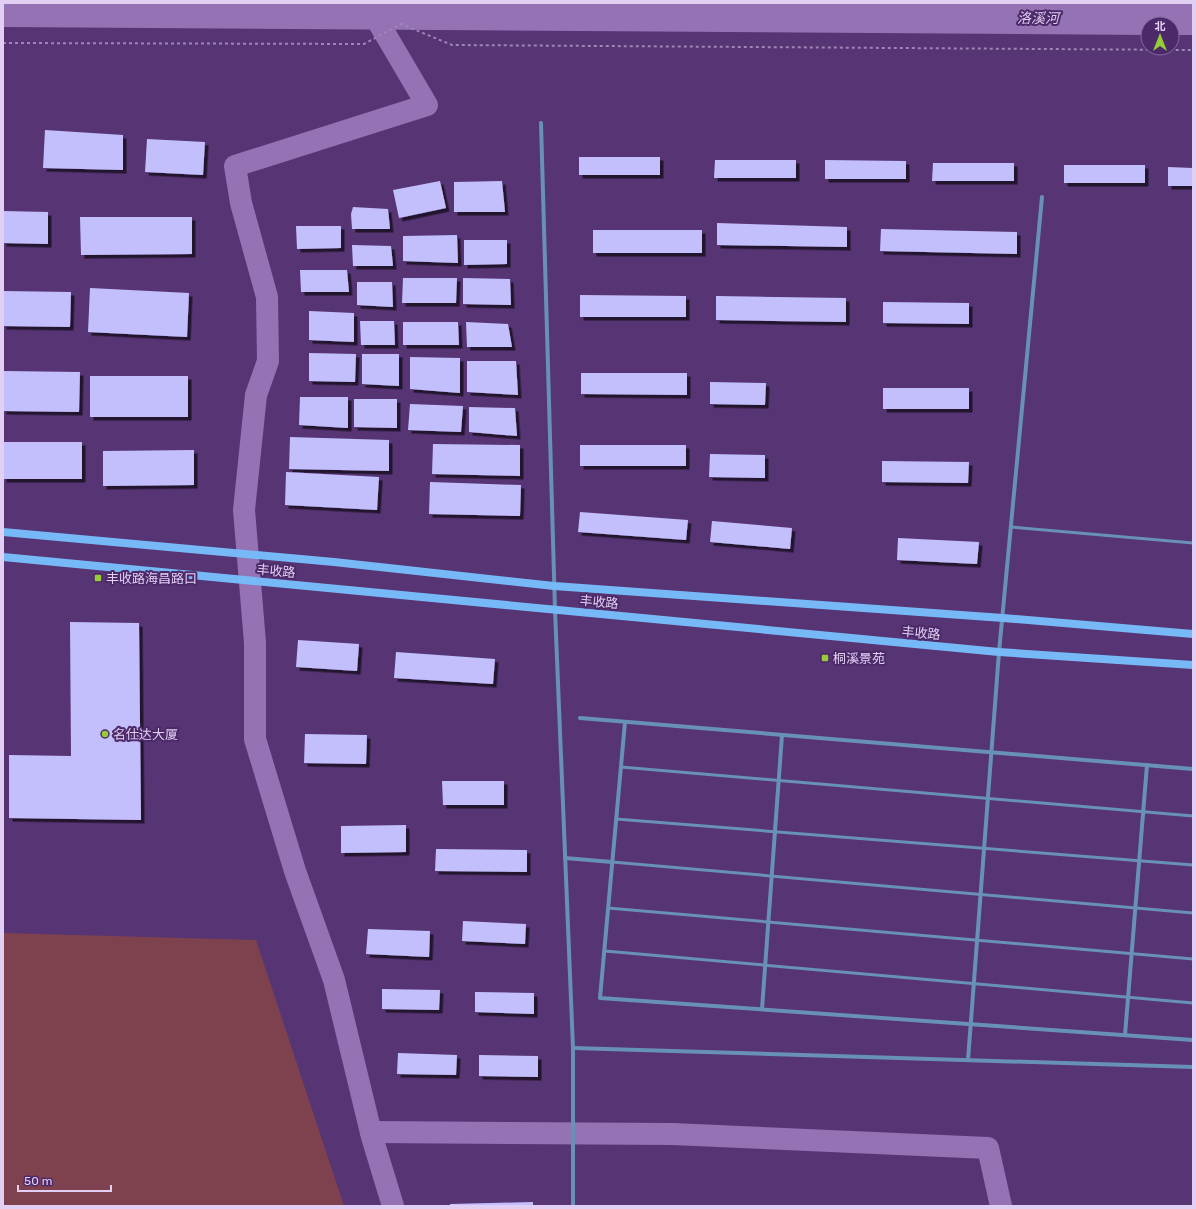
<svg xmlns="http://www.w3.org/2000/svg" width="1196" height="1209" font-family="Rubik,'Noto Sans SC',sans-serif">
	<defs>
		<filter id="shadow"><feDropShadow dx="3.5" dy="3.5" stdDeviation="0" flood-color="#0009"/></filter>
	</defs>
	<rect width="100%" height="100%" fill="#573474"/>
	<!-- green -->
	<polygon fill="#7e424f" points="3,933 256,940 344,1206 3,1206"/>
	<!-- water -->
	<polygon fill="#9472b3" points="3,3 1193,3 1193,35 1172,35 1172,24 1148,24 1148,35 3,27"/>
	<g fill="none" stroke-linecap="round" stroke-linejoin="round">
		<!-- river -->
		<g stroke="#9472b3" stroke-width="22">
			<polyline points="367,3 427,105 235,166 241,203 267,297 268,361 256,395 244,510 255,643 255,739 295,871 334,980 372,1137 393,1206"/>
			<polyline points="371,1132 672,1134 988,1148 1001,1206"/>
		</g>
	</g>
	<!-- building -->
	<g fill="#c3bffd" filter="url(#shadow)">
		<polygon points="45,130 123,135 123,170 43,168"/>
		<polygon points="147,139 205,142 203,175 145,172"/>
		<rect x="579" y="157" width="81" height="18"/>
		<polygon points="715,160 796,160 796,178 714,178"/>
		<polygon points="825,160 906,161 906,179 825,179"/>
		<polygon points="933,163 1014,163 1014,181 932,181"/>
		<rect x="1064" y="165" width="81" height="18"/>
		<polygon points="1168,167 1193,168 1193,186 1168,186"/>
		<polygon points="440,181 446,208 399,218 393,190"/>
		<polygon points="502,181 505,212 454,212 454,182"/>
		<polygon points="353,207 388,209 390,229 352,229 351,214"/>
		<polygon points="3,211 48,212 48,244 3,243"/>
		<polygon points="80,217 192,217 192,254 81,255"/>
		<polygon points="717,223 847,227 847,247 717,245"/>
		<polygon points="296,226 341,226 341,248 297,249"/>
		<polygon points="881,229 1017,232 1017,254 880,251"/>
		<rect x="593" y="230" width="109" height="23"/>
		<polygon points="457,235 458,263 403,261 403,236"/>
		<polygon points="464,240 507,240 507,264 464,265"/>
		<polygon points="352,245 391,246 393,266 353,266"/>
		<polygon points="300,270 347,270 349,292 301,292"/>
		<polygon points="403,278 457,278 456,303 402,303"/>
		<polygon points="463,278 510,279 511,305 463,304"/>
		<polygon points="357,282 392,282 393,307 357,305"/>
		<polygon points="90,288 189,293 187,337 88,332"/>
		<polygon points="3,291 71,292 70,327 3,326"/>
		<polygon points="580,295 686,296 686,317 580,317"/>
		<polygon points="716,296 846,298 846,322 716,320"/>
		<polygon points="883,302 969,303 969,324 883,323"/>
		<polygon points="309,311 354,313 354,342 309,340"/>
		<polygon points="360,321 394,321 395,345 361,345"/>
		<polygon points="403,322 458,322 459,345 403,345"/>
		<polygon points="466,322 508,324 512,347 467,347"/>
		<polygon points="309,353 356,354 355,382 309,381"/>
		<polygon points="362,354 399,354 399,386 362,384"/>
		<polygon points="410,357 460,358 460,393 410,389"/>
		<polygon points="467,361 516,361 518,395 467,392"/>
		<polygon points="3,371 80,372 79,412 3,411"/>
		<polygon points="581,373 687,373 687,395 581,394"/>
		<rect x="90" y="376" width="98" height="41"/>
		<polygon points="710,382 766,383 765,405 710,404"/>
		<rect x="883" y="388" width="86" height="21"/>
		<polygon points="300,397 348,397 348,428 299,425"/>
		<polygon points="354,399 397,399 397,428 354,427"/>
		<polygon points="410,404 463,406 461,432 408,430"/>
		<polygon points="469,407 515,408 517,436 469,432"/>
		<polygon points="290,437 389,440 389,471 289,469"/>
		<rect x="3" y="442" width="79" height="37"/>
		<polygon points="433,444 520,445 520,476 432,474"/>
		<rect x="580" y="445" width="106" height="21"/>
		<polygon points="194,450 194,485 103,486 103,451"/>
		<polygon points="710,454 765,455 765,478 709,477"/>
		<polygon points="882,461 969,462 968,483 882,482"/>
		<polygon points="286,472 379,477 377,510 285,505"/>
		<polygon points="430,482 521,485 520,516 429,514"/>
		<polygon points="580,512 688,520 686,540 578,532"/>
		<polygon points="712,521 792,528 790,549 710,542"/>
		<polygon points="898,538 979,542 977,564 897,560"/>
		<polygon points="70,622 139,623 141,820 9,818 9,755 71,756"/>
		<polygon points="298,640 359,644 357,671 296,667"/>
		<polygon points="396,652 495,659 493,684 394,678"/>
		<polygon points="305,734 367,735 366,764 304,763"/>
		<polygon points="442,781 504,781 504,805 443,805"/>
		<polygon points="406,825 406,852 341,853 341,826"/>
		<polygon points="436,849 527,850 527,872 435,871"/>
		<polygon points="463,921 526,924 525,944 462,941"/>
		<polygon points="368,929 430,931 429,957 366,954"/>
		<polygon points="382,989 440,990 439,1010 382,1009"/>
		<polygon points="475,992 534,993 534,1014 475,1012"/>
		<polygon points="398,1053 457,1055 456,1075 397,1074"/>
		<polygon points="479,1055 538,1056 538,1077 479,1076"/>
		<polygon points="533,1202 533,1206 450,1206 450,1204"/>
	</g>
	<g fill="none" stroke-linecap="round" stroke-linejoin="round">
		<!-- path -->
		<polyline stroke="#9f85b7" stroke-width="2" stroke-dasharray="3 3" stroke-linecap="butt" points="3,43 364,44 401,24 452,45 1193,50"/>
		<!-- service -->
		<g stroke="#6891b7" stroke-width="3">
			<polyline points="1011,527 1193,543"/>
			<polyline points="621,767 1193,816"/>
			<polyline points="616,819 1193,865"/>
			<polyline points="612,862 1193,913"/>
			<polyline points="608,908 1193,959"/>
			<polyline points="605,951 1193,1003"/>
		</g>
		<!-- minor -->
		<g stroke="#6891b7" stroke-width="4">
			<polyline points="541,123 555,610 573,1048 573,1206"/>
			<polyline points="580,718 1193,769"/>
			<polyline points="625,722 600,998 1193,1040"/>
			<polyline points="565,858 612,862"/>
			<polyline points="762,1009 782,735"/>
			<polyline points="1125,1035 1147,765"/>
			<polyline points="573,1048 1193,1067"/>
			<polyline points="968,1060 999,652 1042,197"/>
		</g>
		<!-- secondary -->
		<g stroke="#77b9f6" stroke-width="8">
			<polyline points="3,532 334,562 554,586 1003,618 1193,634"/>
			<polyline points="3,557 999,652 1193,665"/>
		</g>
	</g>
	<!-- markers -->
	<g fill="#97cc38" stroke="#4c2968" stroke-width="1.5">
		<rect x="94" y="574" width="8" height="8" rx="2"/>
		<rect x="821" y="654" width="8" height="8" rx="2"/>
		<circle cx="105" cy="734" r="4"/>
	</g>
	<g text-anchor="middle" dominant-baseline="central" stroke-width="4" stroke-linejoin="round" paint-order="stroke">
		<!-- street labels -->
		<g font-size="13" fill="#e1cff4" stroke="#4c2968">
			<text transform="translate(276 571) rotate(5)">丰收路</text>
			<text transform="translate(599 602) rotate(5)">丰收路</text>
			<text transform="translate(921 633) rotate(5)">丰收路</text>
		</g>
		<!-- poi labels -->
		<g font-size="13" fill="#e1cff4" stroke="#4c2968" text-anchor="start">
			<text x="106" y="578">丰收路海昌路口</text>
			<text x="833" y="658">桐溪景苑</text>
			<text x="113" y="734">名仕达大厦</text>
		</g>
		<!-- water labels -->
		<g font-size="14" font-style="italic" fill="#dfcdf2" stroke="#4c2968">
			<text x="1038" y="18">洛溪河</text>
		</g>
	</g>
	<!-- border -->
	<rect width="1196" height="1209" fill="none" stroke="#e1cff4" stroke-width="8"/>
	<!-- north arrow -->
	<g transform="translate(1160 36)"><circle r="19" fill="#4c2968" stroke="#886ba0"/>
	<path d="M0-3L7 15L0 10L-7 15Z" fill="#97cc38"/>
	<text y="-6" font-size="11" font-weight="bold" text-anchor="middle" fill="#e1cff4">北</text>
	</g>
	<!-- scale -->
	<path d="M18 1185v6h93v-6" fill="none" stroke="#e1cff4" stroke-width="2"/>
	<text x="24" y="1185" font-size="12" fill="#e1cff4" stroke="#4c2968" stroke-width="3" paint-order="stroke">50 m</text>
</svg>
